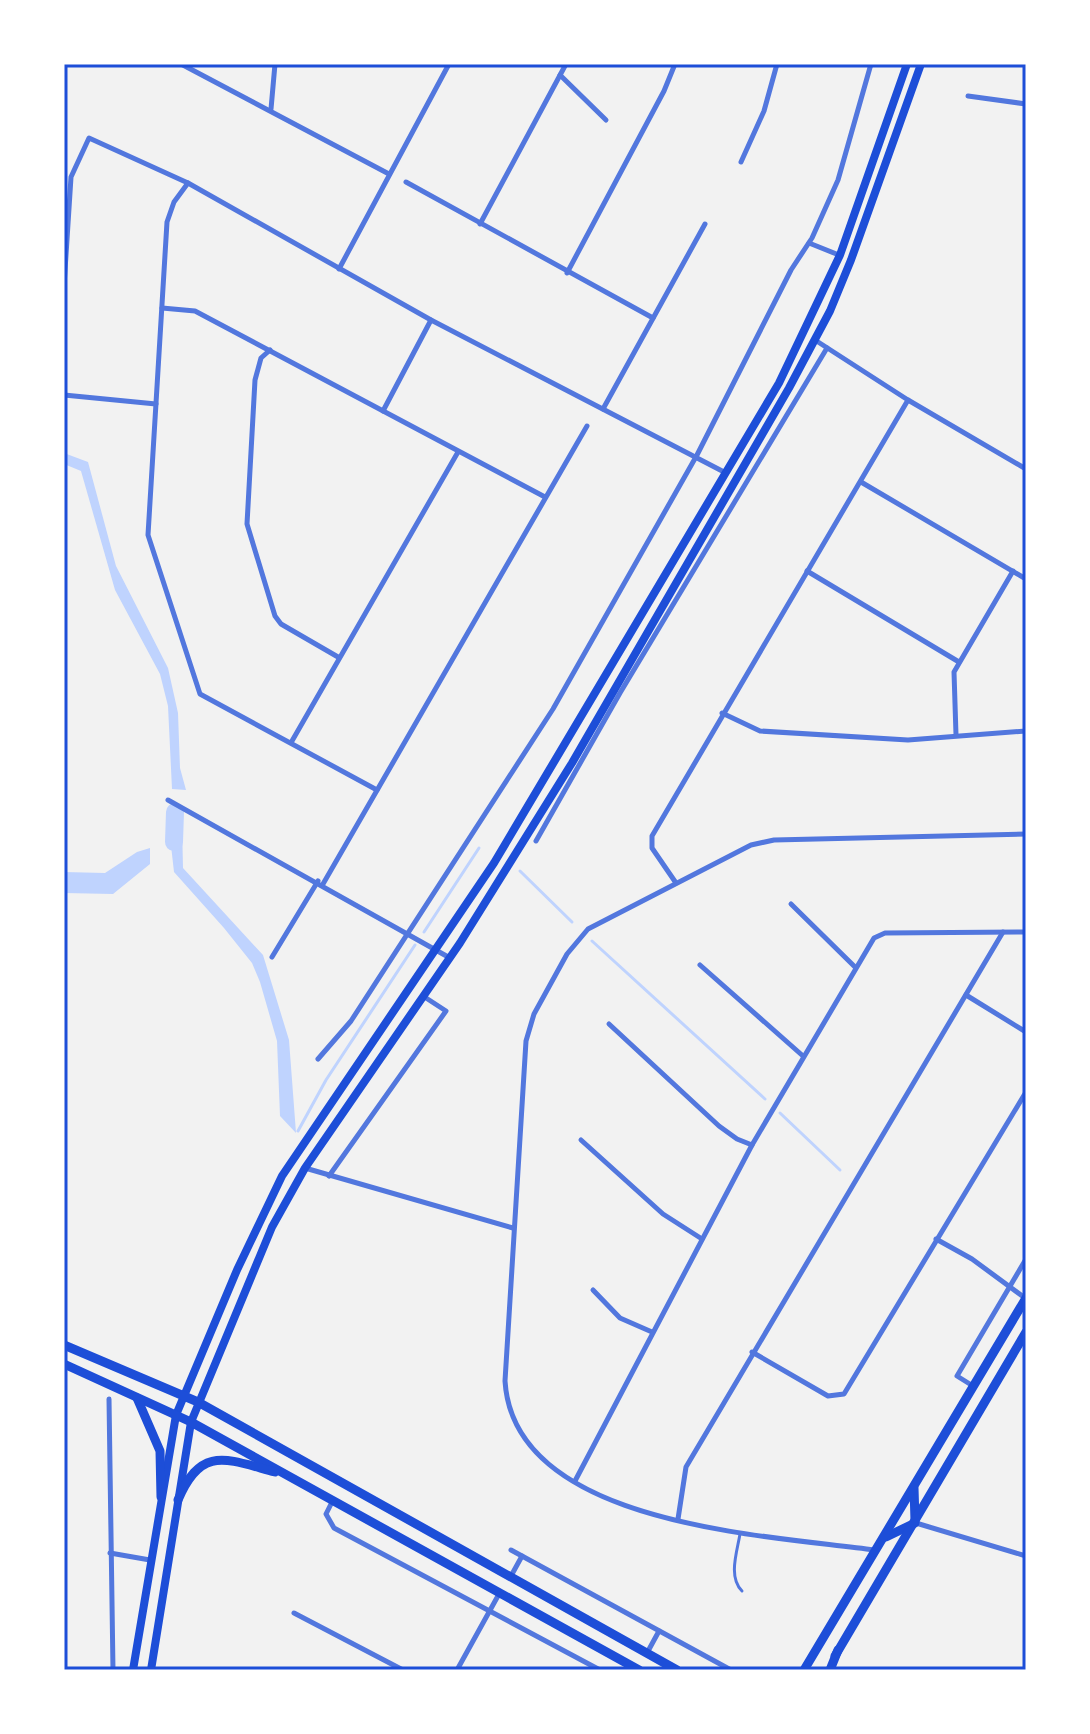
<svg xmlns="http://www.w3.org/2000/svg" width="1090" height="1734" font-family="'Archivo Narrow',sans-serif">
	<rect width="100%" height="100%" fill="#f2f2f2"/>
	<!-- water -->
	<g fill="#bfd3fe">
		<polygon points="64,453 88,462 116,566 168,668 178,713 180,768 186,790 172,789 168,706 160,674 115,590 81,471 64,464"/>
		<polygon points="168,819 182,823 183,868 263,955 289,1040 296,1133 280,1116 277,1041 260,982 252,963 224,928 174,872"/>
		<polygon points="150,848 150,864 113,894 64,893 64,872 105,873 137,852"/>
	</g>
	<g fill="none" stroke-linecap="round" stroke-linejoin="round">
		<!-- stream -->
		<g stroke="#bfd3fe" stroke-width="3">
			<polyline points="520,871 572,922"/>
			<polyline points="424,932 479,848"/>
			<polyline points="592,941 765,1099"/>
			<polyline points="780,1113 840,1170"/>
			<polyline points="298,1131 326,1080 415,945"/>
		</g>
		<!-- river -->
		<polyline stroke="#bfd3fe" stroke-width="18" points="174,842 175,812"/>
		<!-- service -->
		<path stroke="#5277de" stroke-width="3" d="M740 1534C737 1552 728 1577 742 1591"/>
		<!-- minor -->
		<g stroke="#5277de" stroke-width="5">
			<polyline points="181,64 389,174"/>
			<polyline points="560,75 606,120"/>
			<polyline points="968,96 1026,104"/>
			<polyline points="271,109 275,64"/>
			<polyline points="741,162 764,111 777,64"/>
			<polyline points="406,182 653,318"/>
			<polyline points="188,183 174,202 167,222 148,535 200,694 377,790"/>
			<polyline points="480,224 566,64"/>
			<polyline points="809,243 839,255"/>
			<polyline points="339,269 449,64"/>
			<polyline points="567,273 664,91 675,64"/>
			<polyline points="64,286 71,177 89,138 188,183 431,320 726,473"/>
			<polyline points="162,308 195,311 545,497"/>
			<polyline points="815,340 908,400 1026,469"/>
			<polyline points="270,350 261,358 255,380 247,524 275,616 281,624 338,657"/>
			<polyline points="64,395 156,404"/>
			<polyline points="603,409 705,224"/>
			<polyline points="383,411 431,320"/>
			<polyline points="861,482 1026,579"/>
			<polyline points="807,571 959,662"/>
			<polyline points="722,713 760,731 908,740 1026,731"/>
			<polyline points="956,735 954,672 1013,571"/>
			<polyline points="292,741 458,452"/>
			<polyline points="168,800 450,958"/>
			<polyline points="536,841 620,693 827,348"/>
			<polyline points="676,883 652,848 652,836 908,400"/>
			<polyline points="323,884 587,426"/>
			<polyline points="791,904 855,967"/>
			<polyline points="272,957 318,881"/>
			<polyline points="700,965 803,1056"/>
			<polyline points="966,995 1026,1032"/>
			<polyline points="609,1024 719,1126 737,1139 752,1145"/>
			<polyline points="318,1059 351,1021 553,709 697,455 791,270 812,238 838,180 871,64"/>
			<polyline points="581,1140 663,1214 702,1239"/>
			<polyline points="305,1168 513,1228"/>
			<polyline points="329,1176 446,1011 423,996"/>
			<polyline points="936,1239 972,1259 1025,1298"/>
			<polyline points="593,1290 620,1318 652,1332"/>
			<polyline points="752,1352 828,1396 844,1394 1026,1092"/>
			<polyline points="973,1386 957,1376 1026,1259"/>
			<polyline points="109,1399 113,1670"/>
			<polyline points="575,1481 752,1145 874,938 885,933 1026,932"/>
			<polyline points="333,1500 326,1514 334,1528 600,1670"/>
			<polyline points="678,1519 686,1467 1003,932"/>
			<polyline points="916,1523 1026,1556"/>
			<polyline points="511,1550 731,1670"/>
			<path d="M874 1550C767 1535 514 1526 505 1381L526 1041 534 1014 567 954 588 929 751 845 774 840 1026 834"/>
			<polyline points="110,1553 150,1560"/>
			<polyline points="511,1576 522,1556"/>
			<polyline points="294,1613 403,1670"/>
			<polyline points="647,1653 659,1631"/>
			<polyline points="457,1670 499,1594"/>
		</g>
		<!-- secondary -->
		<g stroke="#1d4ed8" stroke-width="8">
			<polyline points="133,1670 176,1415 237,1270 282,1176 494,863 779,383 840,255 907,64"/>
			<polyline points="151,1670 191,1422 272,1227 305,1168 460,943 572,763 789,388 830,311 851,260 921,64"/>
		</g>
		<!-- primary -->
		<g stroke="#1d4ed8" stroke-width="9">
			<polyline points="64,1345 198,1402 677,1670"/>
			<polyline points="64,1364 191,1422 639,1670"/>
			<polyline points="137,1398 160,1451 161,1497"/>
			<polyline points="914,1488 915,1521"/>
			<path d="M178 1500C201 1445 226 1459 275 1472"/>
			<polyline points="886,1537 915,1523"/>
			<polyline points="835,1656 1026,1332"/>
			<polyline points="804,1670 1026,1298"/>
		</g>
		<!-- trunk -->
		<polyline stroke="#1d4ed8" stroke-width="9" points="830,1670 838,1650"/>
	</g>
	<!-- border -->
	<rect width="1090" height="1734" fill="none" stroke="#ffffff" stroke-width="132"/>
	<rect x="66" y="66" width="958" height="1602" fill="none" stroke="#1d4ed8" stroke-width="3"/>
</svg>
